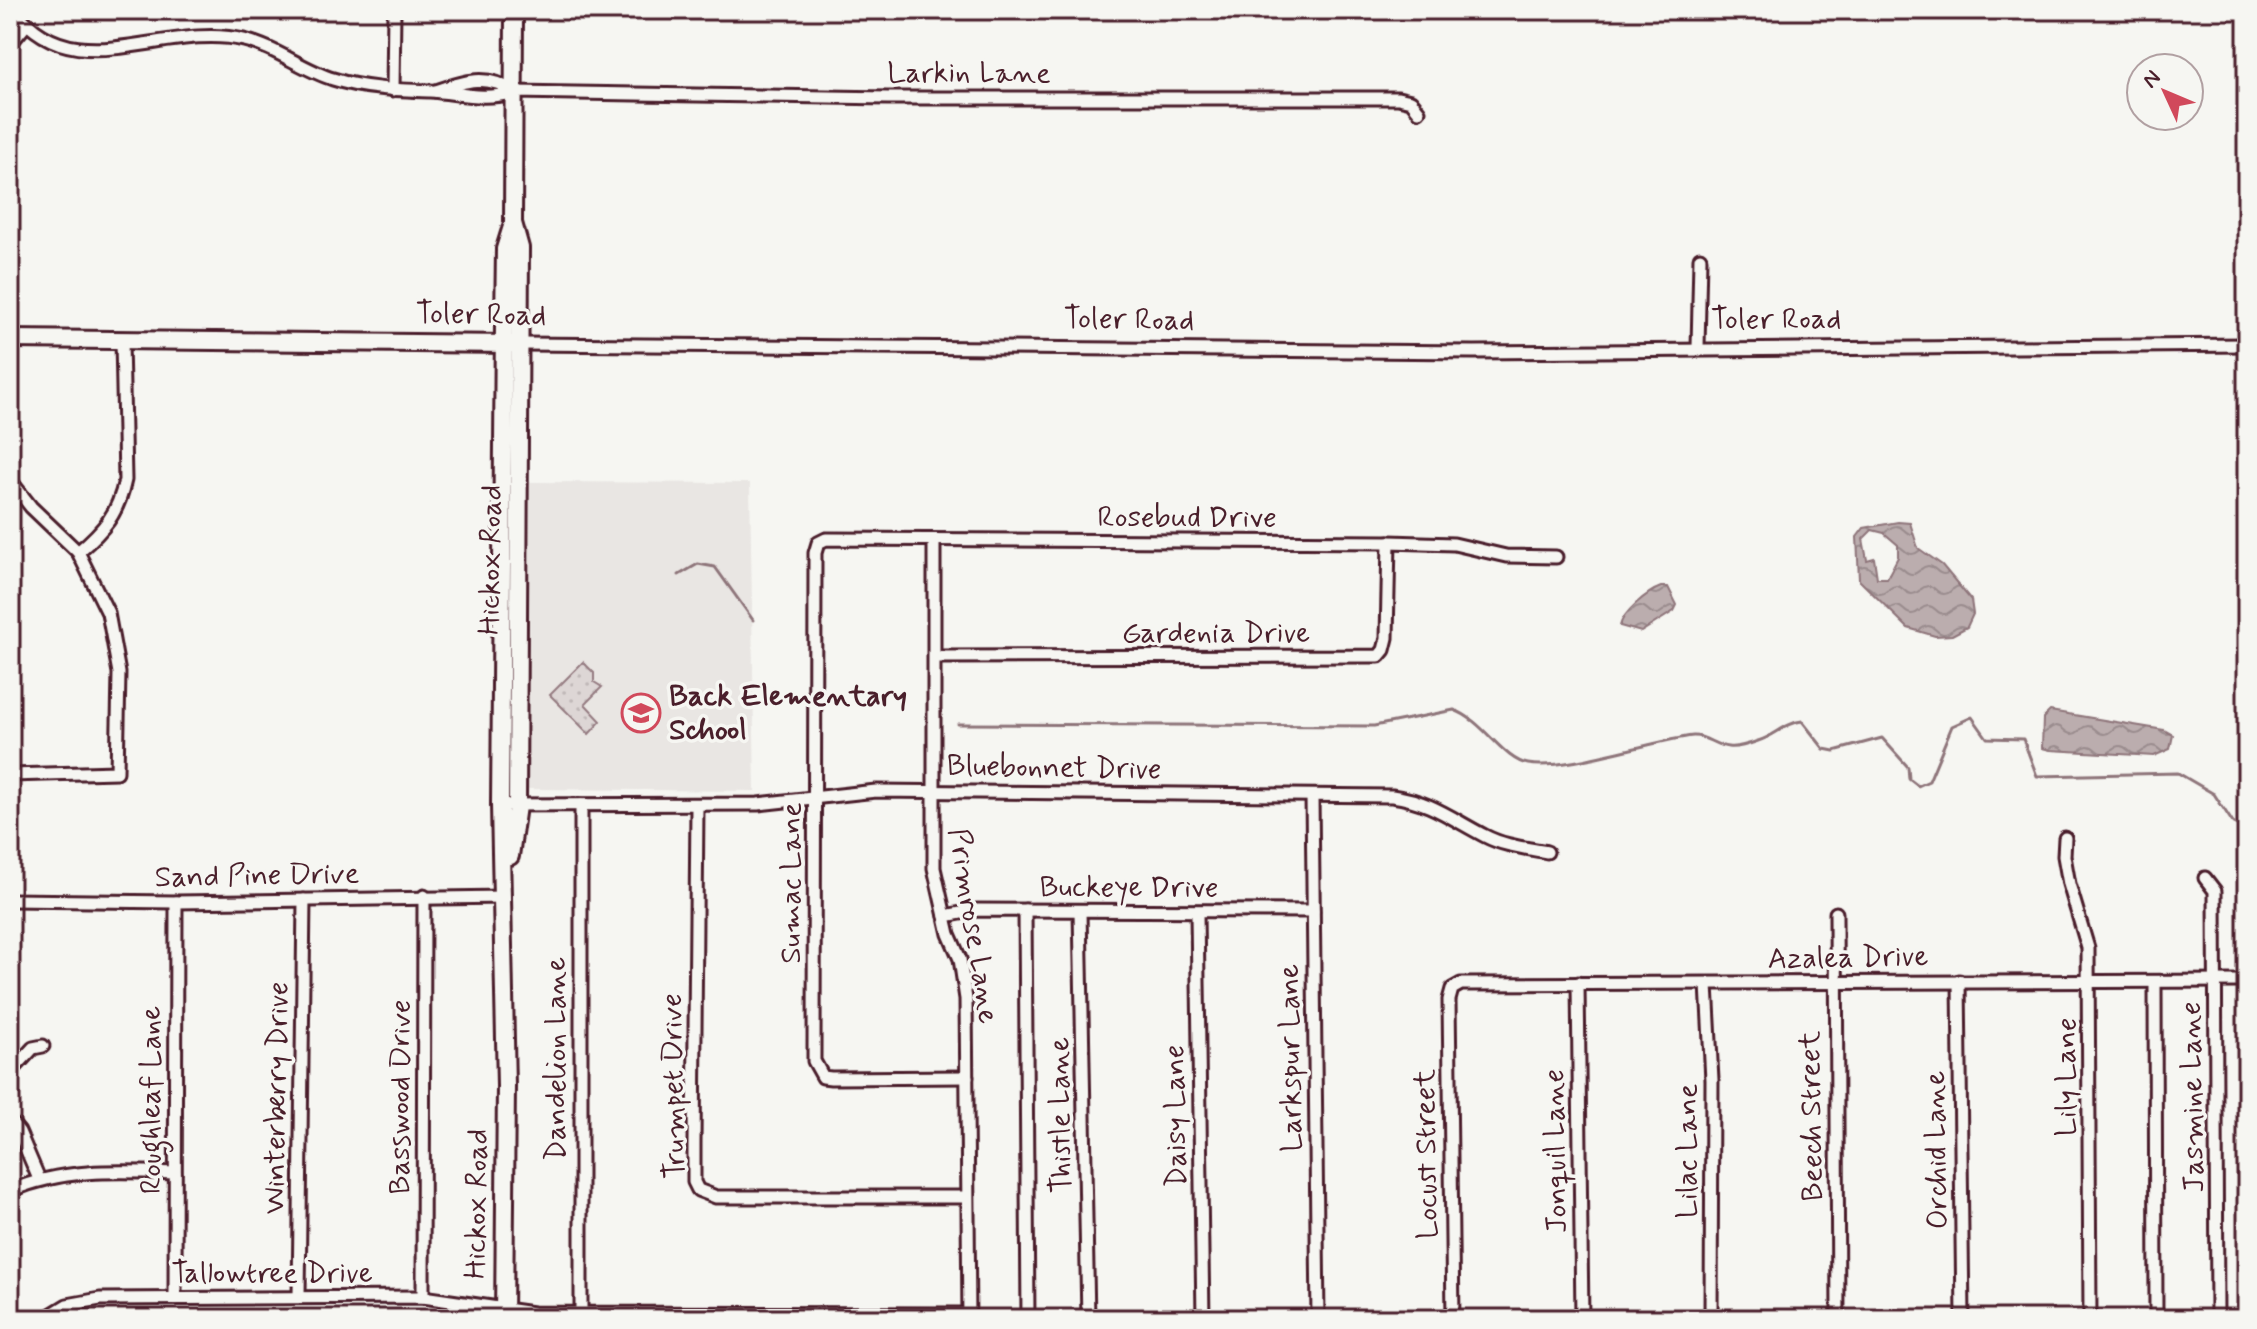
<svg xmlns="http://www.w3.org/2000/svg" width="2257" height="1329" font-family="Mynerve,sans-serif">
	<defs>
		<pattern id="grass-dots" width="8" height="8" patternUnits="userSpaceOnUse" patternTransform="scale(2)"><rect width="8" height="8" fill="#ddd6d5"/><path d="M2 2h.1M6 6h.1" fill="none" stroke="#bfb7b7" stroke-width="1.8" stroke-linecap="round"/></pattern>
		<pattern id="water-waves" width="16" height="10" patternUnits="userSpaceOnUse" patternTransform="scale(2)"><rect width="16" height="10" fill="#bbadae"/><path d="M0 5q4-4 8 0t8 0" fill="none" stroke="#9a8c8e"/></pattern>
	</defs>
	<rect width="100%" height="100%" fill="#f6f6f2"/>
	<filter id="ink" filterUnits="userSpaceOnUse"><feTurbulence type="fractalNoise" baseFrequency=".0125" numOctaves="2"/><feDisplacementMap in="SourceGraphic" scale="16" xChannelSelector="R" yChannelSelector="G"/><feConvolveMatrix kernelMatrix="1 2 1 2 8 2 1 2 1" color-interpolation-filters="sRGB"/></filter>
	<g filter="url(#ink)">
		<!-- built -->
		<polygon fill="#e9e6e3" points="530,482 750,483 755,791 527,789"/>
		<!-- grass -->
		<polygon fill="url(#grass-dots)" stroke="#947a80" stroke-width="2" points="583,662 594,673 594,682 602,687 585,704 601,721 589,734 550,695"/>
		<!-- water -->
		<g fill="url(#water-waves)" stroke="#8e747a" stroke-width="2" fill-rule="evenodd">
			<path d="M1898 522 1910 523 1918 548 1942 565 1971 600 1973 614 1967 627 1952 635 1935 636 1908 628 1859 580 1857 537 1864 528ZM1872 530 1884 533 1898 545V557L1887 578H1877L1874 558 1867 560 1863 539Z"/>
			<path d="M1661 587H1668L1677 605 1674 611 1641 632 1620 626C1623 612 1647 592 1661 587Z"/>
			<polygon points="2050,711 2164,730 2173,735 2170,749 2154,756 2050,750 2042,748 2043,718"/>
		</g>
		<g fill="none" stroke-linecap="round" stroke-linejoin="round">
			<!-- stream -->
			<g stroke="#8e747a" stroke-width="3">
				<polyline points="679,575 698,564 715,567 753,620"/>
				<path d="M958 724 1374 726 1454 710C1483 720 1503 760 1528 764 1566 771 1650 741 1693 736 1705 735 1715 746 1728 747 1736 748 1750 744 1758 741 1775 736 1785 723 1802 721L1824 749 1834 751 1882 738 1908 767 1909 779 1918 786 1929 781 1952 726 1972 717 1987 738 2023 739 2037 776 2178 773 2214 794 2233 823 2247 830"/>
			</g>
			<!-- street casing -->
			<g stroke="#4a1f2b" stroke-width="17">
				<g id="street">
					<path d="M15 10C73 88 165 21 244 40 275 47 303 70 333 79 364 89 398 90 430 91 460 93 484 101 514 92L888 98H1398L1411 101 1419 111"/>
					<polyline points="10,44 26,25"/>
					<polyline points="393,90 394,10"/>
					<path d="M436 91C464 81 488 73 514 92"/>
					<polyline points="520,344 1474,352 2247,345"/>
					<polyline points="1698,347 1700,258"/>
					<polyline points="10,480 31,507 78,552 108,613 119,673 117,772 10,775"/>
					<polyline points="934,540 934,868 949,934 960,959 966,999 969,1319"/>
					<path d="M78 552C104 530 118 514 125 480L122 341"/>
					<polyline points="937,657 1379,656 1384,650 1387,638 1389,542"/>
					<polyline points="1312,796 1318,1319"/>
					<path d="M500 805 758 804 876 791 1392 796C1430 801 1452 819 1485 836 1504 846 1526 848 1547 852"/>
					<polyline points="697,806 694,1145 694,1182 698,1190 716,1197 967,1197"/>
					<polyline points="2065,838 2064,856 2069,884 2088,948 2090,1319"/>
					<polyline points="2205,878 2215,891 2217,1319"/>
					<polyline points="10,900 176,902 504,897"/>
					<polyline points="1025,910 1028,1319"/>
					<polyline points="1080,911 1088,1319"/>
					<polyline points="1197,913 1203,1319"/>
					<polyline points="1836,913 1838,1319"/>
					<polyline points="945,916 977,910 1313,911"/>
					<polyline points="1959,981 1963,1319"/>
					<polyline points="1578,983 1582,1319"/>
					<polyline points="2155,983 2156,1319"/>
					<polyline points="1707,984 1712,1080 1711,1319"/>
					<polyline points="10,1073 33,1048 43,1046"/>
					<polyline points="967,1077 831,1078 823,1077 814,1061 815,553 818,543 826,539 1389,542 1454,544 1506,556 1556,557"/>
					<polyline points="10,1121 19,1132 39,1179"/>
					<path d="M10 1191C63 1168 118 1171 175 1173"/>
					<polyline points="299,1296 304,900"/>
					<polyline points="175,1297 176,902"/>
					<polyline points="423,1297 424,896"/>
					<polyline points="581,1312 581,805"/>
					<polyline points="44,1319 67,1305 100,1299 423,1297 533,1313 969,1314"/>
					<polyline points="1453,1319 1449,1000 1452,989 1461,984 2247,981"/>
				</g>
			</g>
			<!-- secondary casing -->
			<g stroke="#4a1f2b" stroke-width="22">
				<g id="secondary">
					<polyline points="10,339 512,344"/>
					<polyline points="510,856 517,806 520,248 513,223 514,10"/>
					<polyline points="504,1319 506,1086 500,805 504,324 505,249 513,223"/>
				</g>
			</g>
			<!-- street -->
			<use href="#street" stroke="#f6f6f2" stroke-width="11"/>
			<!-- secondary -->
			<use href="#secondary" stroke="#f6f6f2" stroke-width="16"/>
		</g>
	</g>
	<!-- icons -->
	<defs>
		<g id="school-ring" transform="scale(2)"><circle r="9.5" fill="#f6f6f2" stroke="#d1495b" stroke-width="1.5"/><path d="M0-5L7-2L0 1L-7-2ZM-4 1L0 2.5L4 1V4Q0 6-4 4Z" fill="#d1495b"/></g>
	</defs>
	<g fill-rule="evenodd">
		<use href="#school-ring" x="641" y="713"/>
	</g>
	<g text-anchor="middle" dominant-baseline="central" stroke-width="7" stroke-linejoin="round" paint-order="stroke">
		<!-- street labels -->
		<g font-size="30" fill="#4a1f2b" stroke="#f6f6f2">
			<text x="969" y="73">Larkin Lane</text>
			<text transform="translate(481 315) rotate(1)">Toler Road</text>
			<text x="1776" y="319">Toler Road</text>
			<text transform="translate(1129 320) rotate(1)">Toler Road</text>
			<text x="1187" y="517">Rosebud Drive</text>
			<text transform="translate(491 560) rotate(-89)">Hickox Road</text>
			<text x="1216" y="633">Gardenia Drive</text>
			<text transform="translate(1054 768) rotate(1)">Bluebonnet Drive</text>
			<text transform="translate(257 876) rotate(-1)">Sand Pine Drive</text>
			<text transform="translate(791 883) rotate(-90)">Sumac Lane</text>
			<text x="1129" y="887">Buckeye Drive</text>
			<text transform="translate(973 926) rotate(81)">Primrose Lane</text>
			<text transform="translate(1848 958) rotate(-1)">Azalea Drive</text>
			<text transform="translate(1291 1058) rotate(-91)">Larkspur Lane</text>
			<text transform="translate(556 1059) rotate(-90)">Dandelion Lane</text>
			<text transform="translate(2066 1077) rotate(-90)">Lily Lane</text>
			<text transform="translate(674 1086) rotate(-91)">Trumpet Drive</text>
			<text transform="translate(400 1097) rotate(-90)">Basswood Drive</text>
			<text transform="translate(2193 1097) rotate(-91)">Jasmine Lane</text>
			<text transform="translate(277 1098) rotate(-89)">Winterberry Drive</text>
			<text transform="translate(151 1100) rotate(-90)">Roughleaf Lane</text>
			<text transform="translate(1061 1115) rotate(-91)">Thistle Lane</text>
			<text transform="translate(1176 1116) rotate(-91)">Daisy Lane</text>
			<text transform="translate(1812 1116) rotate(-91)">Beech Street</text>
			<text transform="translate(1937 1150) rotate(-91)">Orchid Lane</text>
			<text transform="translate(1556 1151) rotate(-91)">Jonquil Lane</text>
			<text transform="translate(1687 1151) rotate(-90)">Lilac Lane</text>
			<text transform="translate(1427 1154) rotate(-91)">Locust Street</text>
			<text transform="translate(477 1204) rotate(-89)">Hickox Road</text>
			<text x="272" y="1273">Tallowtree Drive</text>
		</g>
		<!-- poi labels -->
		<g font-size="30" font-weight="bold" fill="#4a1f2b" stroke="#f6f6f2" text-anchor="start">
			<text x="669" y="696">Back Elementary<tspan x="669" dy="34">School</tspan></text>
		</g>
	</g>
	<!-- margin -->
	<rect width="2257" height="1329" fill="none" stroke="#f6f6f2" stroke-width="40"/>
	<rect x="20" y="20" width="2217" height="1289" fill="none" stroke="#4a1f2b" stroke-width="3" filter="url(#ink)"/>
	<!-- north arrow -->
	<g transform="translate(2165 92) rotate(314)"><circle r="38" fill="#f6f6f2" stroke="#b1a0a2" stroke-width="2"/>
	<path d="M0-6L14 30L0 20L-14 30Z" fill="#d1495b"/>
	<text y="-12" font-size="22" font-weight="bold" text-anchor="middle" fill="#4a1f2b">N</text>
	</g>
</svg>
